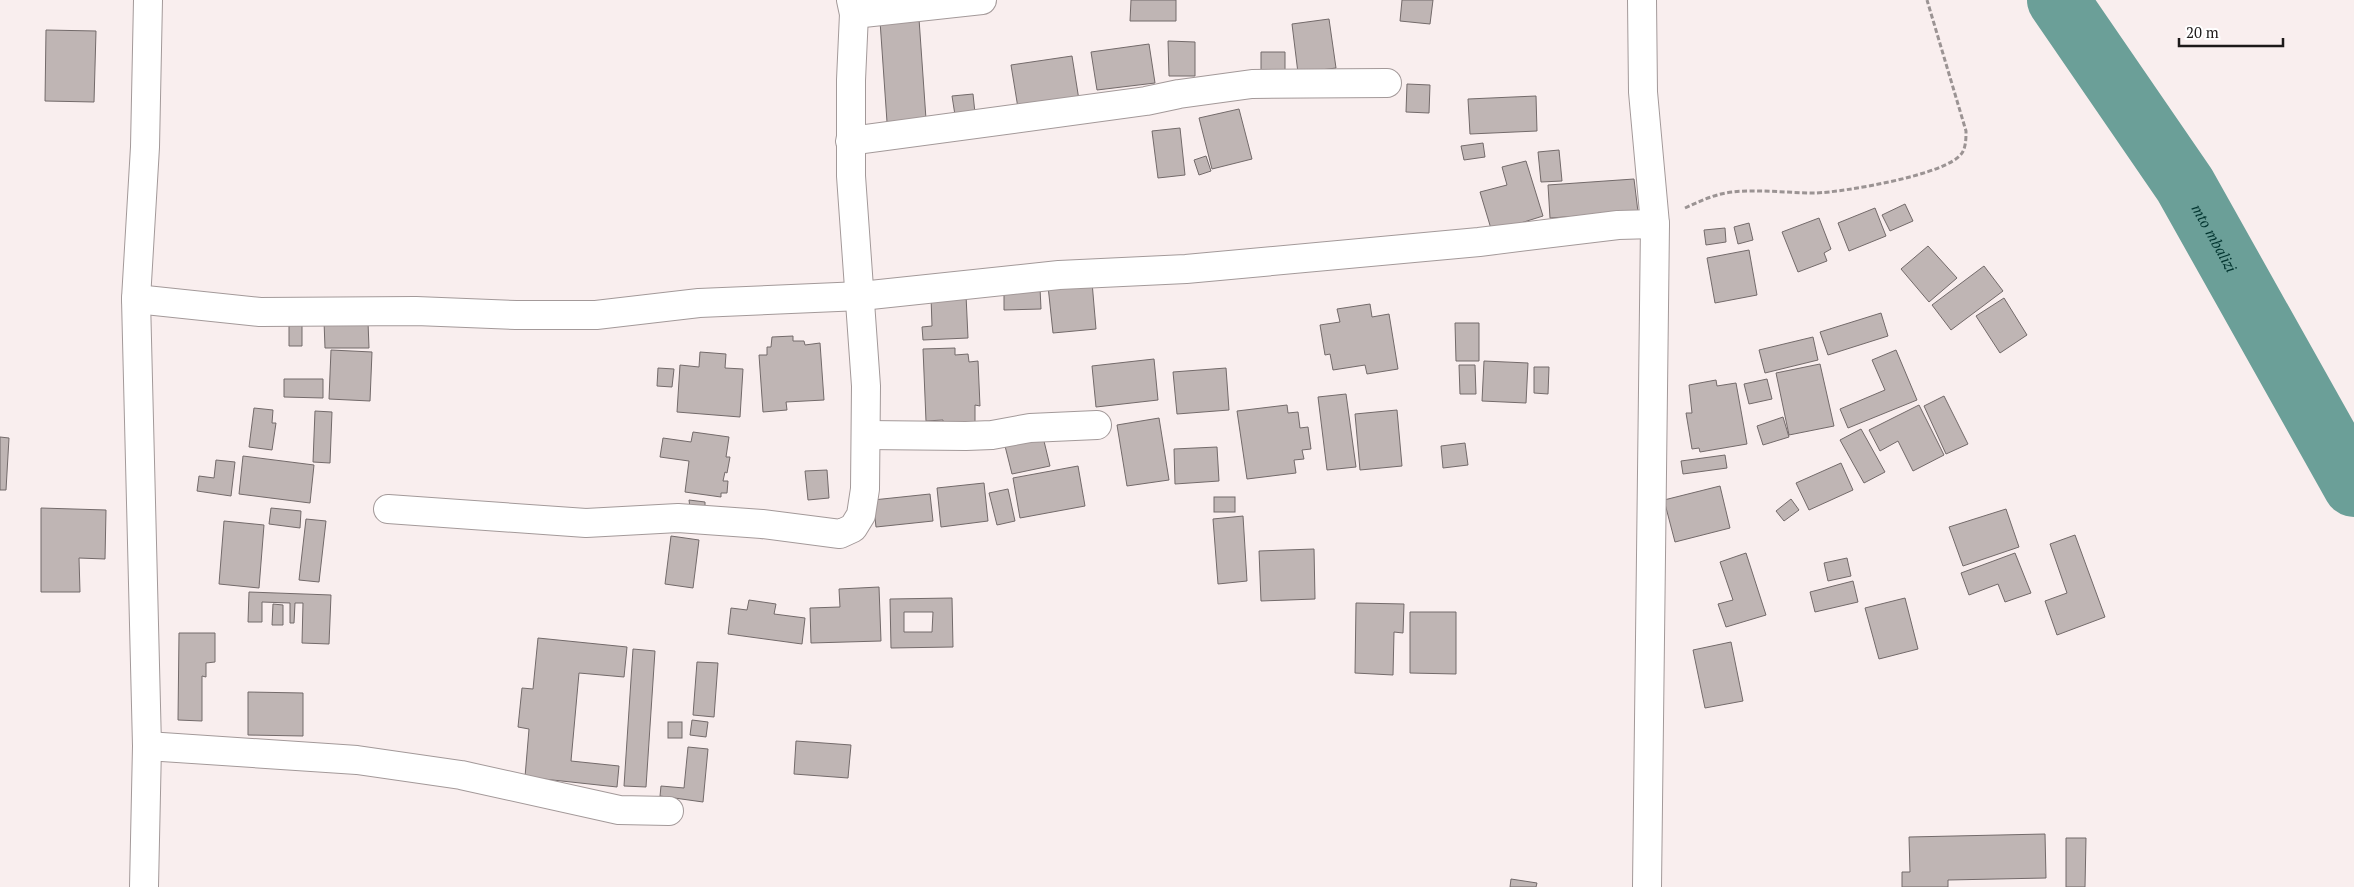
<svg xmlns="http://www.w3.org/2000/svg" width="2354" height="887" font-family="'PT Serif',serif">
	<rect width="100%" height="100%" fill="#f9eeee"/>
	<g fill="none" stroke-linecap="round" stroke-linejoin="round">
		<!-- river -->
		<path stroke="#6b9f98" stroke-width="62" id="s1" d="M2058 0 2185 185 2354 486"/>
	</g>
	<!-- building -->
	<g fill="#bfb5b4" stroke="#736a6a" fill-rule="evenodd">
		<polygon points="1131,0 1176,0 1176,21 1130,21"/>
		<polygon points="1402,0 1433,0 1430,24 1400,21"/>
		<polygon points="919,19 926,119 887,122 880,21"/>
		<polygon points="1329,19 1336,68 1298,73 1292,24"/>
		<polygon points="46,30 96,31 94,102 45,101"/>
		<polygon points="1168,41 1195,42 1195,76 1169,76"/>
		<polygon points="1149,44 1155,83 1097,90 1091,52"/>
		<polygon points="1261,52 1285,52 1285,78 1261,77"/>
		<polygon points="1072,56 1079,100 1018,108 1011,65"/>
		<polygon points="1407,84 1430,85 1429,113 1406,112"/>
		<polygon points="973,94 975,113 955,115 952,96"/>
		<polygon points="1536,96 1537,131 1470,134 1468,99"/>
		<polygon points="1239,109 1252,159 1212,169 1199,118"/>
		<polygon points="1180,128 1185,175 1158,178 1152,131"/>
		<polygon points="1483,143 1485,157 1464,160 1461,146"/>
		<polygon points="1559,150 1562,181 1541,182 1538,152"/>
		<polygon points="1206,156 1211,171 1199,175 1194,160"/>
		<polygon points="1526,161 1543,216 1492,232 1480,192 1507,185 1502,167"/>
		<polygon points="1634,179 1638,212 1550,218 1548,185"/>
		<polygon points="1905,204 1913,221 1890,231 1882,215"/>
		<polygon points="1875,208 1886,236 1849,251 1838,223"/>
		<polygon points="1819,218 1831,249 1824,253 1827,261 1798,272 1782,232"/>
		<polygon points="1749,223 1753,240 1738,244 1734,227"/>
		<polygon points="1725,228 1726,242 1706,245 1704,230"/>
		<polygon points="1928,246 1957,278 1929,302 1901,269"/>
		<polygon points="1749,250 1757,295 1715,303 1707,258"/>
		<polygon points="1984,266 2003,291 1951,330 1932,305"/>
		<polygon points="1092,282 1096,329 1053,333 1048,286"/>
		<polygon points="1040,288 1041,309 1004,310 1004,289"/>
		<polygon points="966,295 968,338 923,340 922,327 932,326 931,297"/>
		<polygon points="2004,298 2027,335 2000,353 1976,316"/>
		<polygon points="1370,304 1372,317 1389,314 1398,369 1367,374 1365,365 1333,370 1330,354 1325,355 1320,325 1340,322 1337,309"/>
		<polygon points="1881,313 1888,336 1828,355 1820,332"/>
		<polygon points="324,321 368,322 369,348 325,348"/>
		<polygon points="1455,323 1479,323 1479,361 1456,361"/>
		<polygon points="289,324 302,325 302,346 289,346"/>
		<polygon points="793,336 793,341 804,341 805,345 820,343 824,400 786,402 787,410 763,412 759,355 767,355 767,347 771,347 772,337"/>
		<polygon points="1813,337 1818,360 1765,373 1759,350"/>
		<polygon points="955,348 955,355 968,354 969,362 978,361 980,406 975,405 975,425 943,426 943,420 926,421 923,349"/>
		<polygon points="331,350 372,352 370,401 329,399"/>
		<polygon points="1896,350 1917,400 1848,428 1840,409 1885,390 1872,360"/>
		<polygon points="700,352 726,354 725,368 743,369 740,417 677,412 680,365 699,367"/>
		<polygon points="1154,359 1158,400 1096,407 1092,366"/>
		<polygon points="1484,361 1528,363 1526,403 1482,401"/>
		<polygon points="1820,364 1834,426 1789,435 1776,373"/>
		<polygon points="1459,365 1475,365 1476,394 1460,394"/>
		<polygon points="1534,367 1549,367 1548,394 1534,393"/>
		<polygon points="658,368 674,369 672,387 657,386"/>
		<polygon points="1226,368 1229,410 1177,414 1173,372"/>
		<polygon points="284,379 323,379 323,398 284,397"/>
		<polygon points="1767,379 1772,399 1749,404 1744,384"/>
		<polygon points="1716,380 1717,386 1736,383 1747,444 1700,452 1699,448 1692,449 1686,413 1692,413 1689,385"/>
		<polygon points="1346,394 1356,467 1327,470 1318,397"/>
		<polygon points="1944,396 1968,444 1946,454 1924,406"/>
		<polygon points="1287,405 1288,413 1298,412 1300,428 1308,427 1311,449 1302,450 1304,459 1294,460 1296,473 1247,479 1237,411"/>
		<polygon points="1919,405 1944,455 1913,471 1898,441 1880,451 1869,430"/>
		<polygon points="254,408 273,410 272,423 276,423 272,450 249,447"/>
		<polygon points="1397,410 1402,466 1360,470 1355,414"/>
		<polygon points="315,411 332,412 330,463 313,462"/>
		<polygon points="1783,417 1789,437 1763,445 1757,426"/>
		<polygon points="1159,418 1169,480 1127,486 1117,425"/>
		<polygon points="1861,429 1885,472 1864,483 1840,440"/>
		<polygon points="693,432 729,437 726,457 730,457 727,473 725,472 723,481 728,481 727,493 721,493 721,497 685,492 689,461 660,457 663,438 691,442"/>
		<polygon points="0,437 9,438 6,490 0,490"/>
		<polygon points="1043,437 1050,466 1012,474 1005,446"/>
		<polygon points="1465,443 1468,465 1443,468 1441,446"/>
		<polygon points="1217,447 1219,481 1175,484 1174,449"/>
		<polygon points="1725,455 1727,468 1683,474 1681,461"/>
		<polygon points="243,456 314,465 310,503 239,494"/>
		<polygon points="216,460 235,462 231,496 197,491 199,476 214,478"/>
		<polygon points="1841,463 1853,490 1809,510 1796,483"/>
		<polygon points="1078,466 1085,506 1020,518 1013,478"/>
		<polygon points="827,470 829,498 808,500 805,471"/>
		<polygon points="984,483 988,521 941,527 937,488"/>
		<polygon points="1720,486 1730,528 1675,542 1664,500"/>
		<polygon points="1008,489 1015,521 997,525 989,493"/>
		<polygon points="930,494 933,521 876,527 873,500"/>
		<rect x="1214" y="497" width="21" height="15"/>
		<polygon points="1791,499 1799,510 1784,521 1776,511"/>
		<polygon points="689,500 705,502 705,514 690,508"/>
		<polygon points="41,508 106,510 105,559 79,558 80,592 41,592"/>
		<polygon points="271,508 301,511 300,528 269,524"/>
		<polygon points="2006,509 2019,547 1963,566 1949,527"/>
		<polygon points="1243,516 1247,581 1218,584 1213,519"/>
		<polygon points="306,519 326,521 319,582 299,580"/>
		<polygon points="224,521 264,525 259,588 219,584"/>
		<polygon points="2075,535 2105,617 2057,635 2045,601 2067,593 2050,544"/>
		<polygon points="671,536 699,540 693,588 665,584"/>
		<polygon points="1314,549 1315,599 1261,601 1259,551"/>
		<polygon points="1746,553 1766,615 1726,627 1718,604 1733,600 1720,562"/>
		<polygon points="2015,553 2031,593 2005,602 1998,584 1969,595 1961,573"/>
		<polygon points="1847,558 1851,576 1828,581 1824,563"/>
		<polygon points="1853,581 1858,602 1815,612 1810,592"/>
		<polygon points="879,587 881,641 811,643 810,608 840,607 839,589"/>
		<polygon points="249,592 331,595 329,644 302,643 303,603 295,603 294,623 290,623 290,603 262,602 262,622 248,622"/>
		<path d="M952 598 953 647 891 648 890 599ZM904 612H933L932 632H904Z"/>
		<polygon points="1905,598 1918,649 1879,659 1865,608"/>
		<polygon points="749,600 776,604 774,614 805,618 802,644 728,634 731,608 747,610"/>
		<polygon points="1356,603 1404,604 1403,633 1394,632 1393,675 1355,673"/>
		<polygon points="273,604 283,605 283,625 272,625"/>
		<polygon points="1410,612 1456,612 1456,674 1410,673"/>
		<polygon points="179,633 215,633 215,662 206,663 206,677 202,676 202,721 178,720"/>
		<polygon points="538,638 627,647 624,677 579,673 571,761 619,766 617,787 525,777 529,729 518,727 522,688 533,689"/>
		<polygon points="1731,642 1743,701 1705,708 1693,650"/>
		<polygon points="633,649 655,651 646,787 624,786"/>
		<polygon points="697,662 718,663 714,717 693,715"/>
		<polygon points="248,692 303,693 303,736 248,735"/>
		<polygon points="692,720 708,722 706,737 690,735"/>
		<rect x="668" y="722" width="14" height="16"/>
		<polygon points="796,741 851,745 848,778 794,774"/>
		<polygon points="688,747 708,749 703,802 660,796 661,786 684,788"/>
		<polygon points="2045,834 2046,878 1948,880 1948,887 1902,887 1902,872 1910,872 1909,837"/>
		<polygon points="2066,838 2086,838 2085,887 2066,887"/>
		<polygon points="1511,879 1537,883 1536,887 1510,887"/>
	</g>
	<g fill="none" stroke-linecap="round" stroke-linejoin="round">
		<!-- minor casing -->
		<g stroke="#a39999" stroke-width="30">
			<g id="minor">
				<polyline points="1642,0 1643,92 1655,224 1647,887"/>
				<polyline points="854,14 982,0"/>
				<polyline points="850,141 1146,101 1179,94 1252,84 1387,83"/>
				<polyline points="136,299 260,312 416,311 516,315 596,315 699,303 861,296 1059,275 1186,269 1479,242 1618,225 1655,224"/>
				<polyline points="866,435 966,436 992,435 1030,428 1097,425"/>
				<polyline points="388,509 586,523 678,518 762,524 840,534 853,528 861,515 865,489 866,386 851,176 851,80 854,14 851,0"/>
				<polyline points="147,746 357,760 461,775 619,810 669,811"/>
				<polyline points="144,887 147,746 136,299 145,147 148,0"/>
			</g>
		</g>
		<!-- path -->
		<path stroke="#9b9393" stroke-width="3" stroke-dasharray="5 2.5" stroke-linecap="butt" d="M1685 208C1700 201 1715 194 1732 192 1759 189 1788 193 1816 193 1843 192 1948 175 1962 153 1966 147 1966 138 1966 131L1927 0"/>
		<!-- minor -->
		<use href="#minor" stroke="#fff" stroke-width="28"/>
	</g>
	<g text-anchor="middle" dominant-baseline="central" stroke-width="4" stroke-linejoin="round" paint-order="stroke">
		<!-- water labels -->
		<g font-size="15" font-style="italic" fill="#00332e" stroke="#fff">
			<text stroke="none"><textPath href="#s1" startOffset="285">mto mbalizi</textPath></text>
		</g>
	</g>
	<!-- scale -->
	<path d="M2179 38v8h104v-8" fill="none" stroke="#1d1919" stroke-width="2.5"/>
	<text x="2186" y="38" font-size="15" fill="#1d1919" stroke="#ffffff" stroke-width="4" paint-order="stroke">20 m</text>
</svg>
